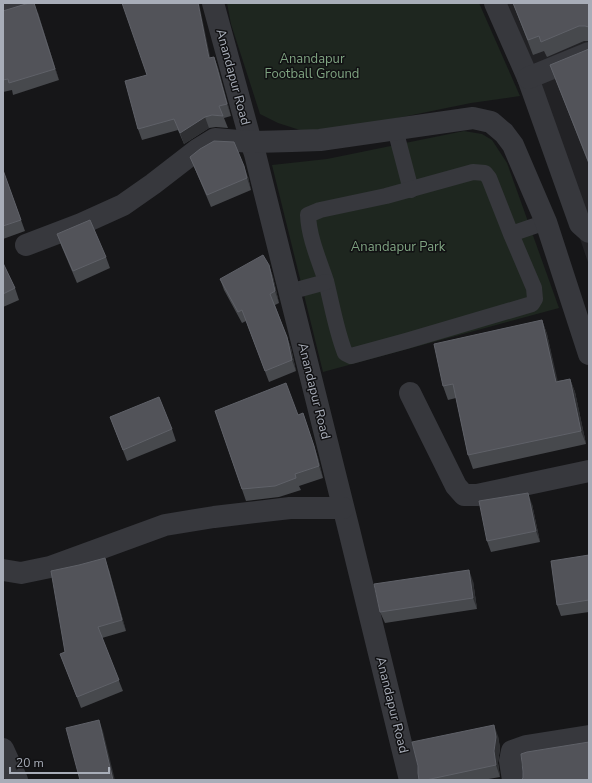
<svg xmlns="http://www.w3.org/2000/svg" width="592" height="783" font-family="'Nunito Sans',sans-serif">
	<rect width="100%" height="100%" fill="#161618"/>
	<!-- built -->
	<polygon fill="#222225" points="499,3 589,3 589,265"/>
	<!-- green -->
	<g fill="#1e261f">
		<polygon points="227,3 479,3 520,96 471,103 378,122 306,132 278,123 260,114 231,24"/>
		<polygon points="464,131 482,134 492,140 507,163 559,308 323,372 272,165 327,159"/>
	</g>
	<g fill="none" stroke-linecap="round" stroke-linejoin="round">
		<!-- service -->
		<g stroke="#37383d" stroke-width="16">
			<polyline points="395,129 411,190"/>
			<path d="M511 234 489 178 485 173 473 172 386 196 320 210 308 215C309 238 319 260 326 281 332 305 336 330 345 353L351 356 406 341 532 304 535 299 534 288 511 234 546 222"/>
			<polyline points="289,292 326,282"/>
		</g>
		<!-- minor -->
		<g stroke="#37383d" stroke-width="22">
			<polyline points="213,3 251,142 255,154 349,530 410,780"/>
			<polyline points="495,3 528,78 580,224 589,232"/>
			<polyline points="3,7 20,3"/>
			<polyline points="528,78 589,53"/>
			<polyline points="26,245 81,224 123,205 153,184 197,150 215,139 251,142 292,141 320,140 473,118 491,122 504,133 513,145 546,222 589,354"/>
			<polyline points="410,393 456,486 464,495 477,495 589,471"/>
			<polyline points="3,570 21,573 50,567 165,525 214,517 290,508 343,508"/>
			<polyline points="3,749 17,780"/>
			<polyline points="513,780 510,761 512,751 526,746 589,736"/>
		</g>
	</g>
	<!-- wall -->
	<g fill="#47494d">
		<polygon points="513,3 589,3 589,41 584,41 547,57 544,51 533,55"/>
		<polygon points="3,11 38,13 59,80 13,95 12,90 3,92"/>
		<polygon points="589,49 589,165 550,65"/>
		<polygon points="214,57 218,68 231,116 224,118 228,128 216,127 209,128 184,144 178,130 142,140 138,129 211,58"/>
		<polygon points="190,157 248,177 251,190 211,207"/>
		<polygon points="3,170 25,231 3,239"/>
		<polygon points="57,234 106,257 110,268 77,283 61,245"/>
		<polygon points="3,263 15,288 19,300 3,307"/>
		<polygon points="269,265 273,277 279,303 275,305 291,348 296,371 269,382 246,321 242,323 224,290 220,279"/>
		<polygon points="542,320 547,334 557,381 570,379 575,392 586,444 473,469 468,455 456,398 448,400 443,386"/>
		<polygon points="215,411 298,415 303,413 318,458 323,478 299,486 301,490 279,497 246,501"/>
		<polygon points="110,417 172,429 176,441 127,461"/>
		<polygon points="532,504 540,542 491,552 487,541"/>
		<polygon points="589,555 589,612 561,616 557,605"/>
		<polygon points="109,570 126,631 102,638 123,691 81,708 60,654 65,652"/>
		<polygon points="473,581 477,609 385,623 380,612"/>
		<polygon points="498,736 500,748 498,763 500,777 483,780 419,780"/>
	</g>
	<!-- shaded-wall -->
	<g fill="#2f3033">
		<polygon points="34,3 38,13 59,80 55,69"/>
		<polygon points="198,3 199,3 213,70 209,58"/>
		<polygon points="214,57 218,68 231,116 227,104"/>
		<polygon points="205,117 209,128 184,144 180,133"/>
		<polygon points="244,166 248,177 251,190 247,178"/>
		<polygon points="269,265 273,277 279,303 275,291"/>
		<polygon points="542,320 547,334 561,395 556,382"/>
		<polygon points="287,337 291,348 296,371 292,360"/>
		<polygon points="570,379 575,392 586,444 581,431"/>
		<polygon points="303,413 318,458 323,478 319,466"/>
		<polygon points="528,493 532,504 540,542 536,531"/>
		<polygon points="105,558 109,570 126,631 122,620"/>
		<polygon points="469,570 473,581 477,609 473,598"/>
		<polygon points="99,720 103,731 115,780 113,780"/>
		<polygon points="494,725 498,736 500,748 498,763 500,777 496,765 494,751"/>
	</g>
	<!-- building -->
	<g fill="#525359" stroke="#5f6168">
		<polygon points="29,3 34,3 55,69 9,83 8,79 3,80 3,11"/>
		<polygon points="122,3 198,3 209,58 214,57 227,104 219,106 223,116 212,115 205,117 180,133 174,119 138,129 125,81 147,75"/>
		<polygon points="513,3 589,3 589,27 585,26 579,26 541,42 539,36 528,40"/>
		<polygon points="589,49 589,163 550,65"/>
		<polygon points="214,141 234,142 244,166 247,178 207,195 190,157 200,149"/>
		<polygon points="3,170 21,220 3,226"/>
		<polygon points="90,220 106,257 73,271 57,234"/>
		<polygon points="263,255 269,265 275,291 270,294 287,337 292,360 265,371 242,310 238,312 220,279"/>
		<polygon points="3,263 15,288 3,294"/>
		<polygon points="542,320 556,382 570,379 581,431 468,455 453,384 443,386 434,344"/>
		<polygon points="286,383 298,415 303,413 314,446 319,466 295,474 296,478 275,486 242,489 215,411"/>
		<polygon points="159,397 172,429 123,450 110,417"/>
		<polygon points="528,493 536,531 487,541 479,501"/>
		<polygon points="589,555 589,600 557,605 551,561"/>
		<polygon points="105,558 122,620 98,627 119,680 77,697 60,654 65,652 51,571 79,565"/>
		<polygon points="469,570 473,598 380,612 374,584"/>
		<polygon points="99,720 113,780 80,780 66,728"/>
		<polygon points="494,725 496,737 494,751 496,765 426,780 419,780 418,773 418,766 412,742"/>
		<polygon points="589,742 589,780 521,780 523,778 523,772 521,754 527,752"/>
	</g>
	<g text-anchor="middle" dominant-baseline="central" stroke-width="3" stroke-linejoin="round" paint-order="stroke">
		<!-- park labels -->
		<g font-size="13" fill="#7fa381" stroke="#111113">
			<text x="312" y="59">Anandapur<tspan x="312" dy="15">Football Ground</tspan></text>
			<text x="398" y="247">Anandapur Park</text>
		</g>
		<!-- street labels -->
		<g font-size="13" fill="#a8adb8" stroke="#111113">
			<text transform="translate(233 77) rotate(75)">Anandapur Road</text>
			<text transform="translate(314 391) rotate(76)">Anandapur Road</text>
			<text transform="translate(392 705) rotate(76)">Anandapur Road</text>
		</g>
	</g>
	<!-- border -->
	<rect width="592" height="783" fill="none" stroke="#a8adb8" stroke-width="8"/>
	<!-- scale -->
	<path d="M10 767v6h99v-6" fill="none" stroke="#a8adb8" stroke-width="2"/>
	<text x="16" y="767" font-size="12" fill="#a8adb8" stroke="#111113" stroke-width="3" paint-order="stroke">20 m</text>
</svg>
